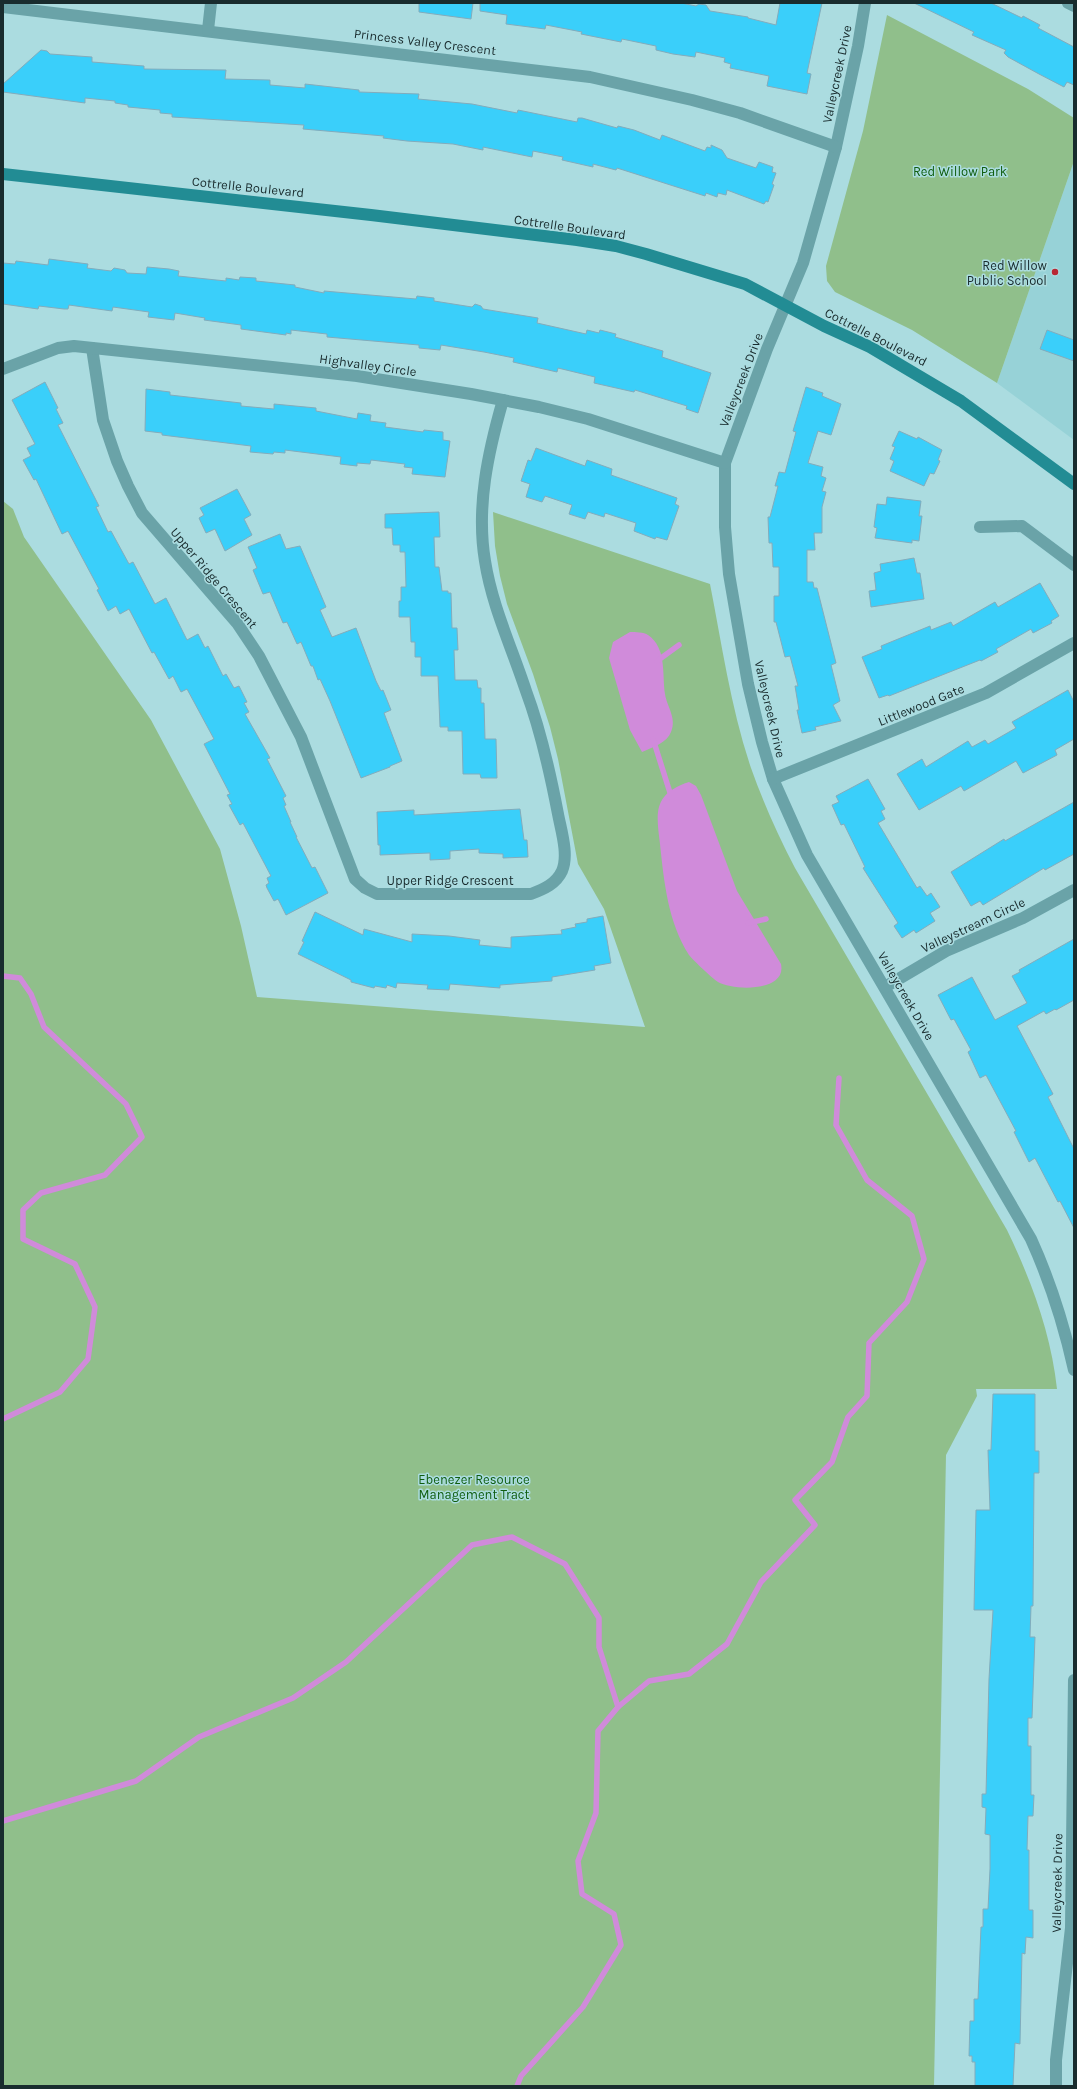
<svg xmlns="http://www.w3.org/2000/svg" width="1077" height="2089" font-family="Karla,sans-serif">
	<rect width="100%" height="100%" fill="#abdce0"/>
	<!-- built -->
	<polygon fill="#97d2d7" points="1074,161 1074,440 997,383"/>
	<!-- green -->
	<g fill="#90bf8b">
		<polygon points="887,15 1028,89 1074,118 1074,161 997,383 912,330 835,292 827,281 826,266 863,131"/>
		<path d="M3 501 13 509 24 537 151 720 220 849 241 926 257 997 645 1027 604 909 578 864 558 759 550 727 533 674 507 604 500 576 495 546 493 512 710 584C722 645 731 709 751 768 763 802 778 835 795 868L1007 1230C1031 1280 1051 1333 1057 1389H976L977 1396 946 1455 934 2086H3Z"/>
	</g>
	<!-- water -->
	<g fill="#d08bda">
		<path d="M630 632C635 632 644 632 648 635 667 648 662 674 665 694 667 707 677 718 671 732 667 743 653 747 642 752L630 730 609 658 613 642Z"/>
		<path d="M689 782 696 786 701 795 737 891 781 964C787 992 734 991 718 982 712 978 694 961 689 955 668 922 664 882 660 844 656 812 653 794 689 782Z"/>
	</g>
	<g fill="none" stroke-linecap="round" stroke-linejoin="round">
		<!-- stream -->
		<g stroke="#d08bda" stroke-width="5.5">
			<polyline points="657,661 679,645"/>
			<polyline points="653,739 672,799"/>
			<polyline points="748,923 766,919"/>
			<polyline points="3,976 20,978 31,994 44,1027 126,1104 142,1137 105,1175 41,1193 23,1210 23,1239 75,1264 95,1307 88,1359 60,1392 3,1419"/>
			<polyline points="3,1821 136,1781 199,1737 293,1698 346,1662 472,1545 512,1537 565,1564 599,1618 599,1647 618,1707"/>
			<polyline points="517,2086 521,2076 583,2007 621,1945 614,1914 582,1894 578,1861 596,1813 598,1731 618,1707 649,1681 689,1674 727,1644 761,1582 815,1525 795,1500 832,1462 848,1417 867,1396 869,1343 907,1302 924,1259 912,1216 867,1180 836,1125 839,1078"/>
		</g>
	</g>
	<!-- building -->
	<g fill="#3acffa" stroke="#82acbc">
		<polygon points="419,3 473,3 471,19 419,12"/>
		<polygon points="480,3 681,3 696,6 699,4 706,5 710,11 748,17 748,18 776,25 780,3 822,3 807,73 811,74 807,94 767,86 769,76 730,68 731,64 724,62 725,58 696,52 695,57 673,54 656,50 656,46 622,39 621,42 581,34 582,32 546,25 545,29 506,24 507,15 480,11"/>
		<polygon points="914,3 991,3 1022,18 1023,16 1040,25 1038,28 1074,47 1074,85 1067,82 1064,87 1039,74 1008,57 1004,53 1006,50 972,35 974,32"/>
		<polygon points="41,50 47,51 50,54 92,57 92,62 144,66 144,69 226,70 225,79 270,80 270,85 305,88 305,84 359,90 359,92 419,94 418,99 472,104 517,113 518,110 577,122 578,118 582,118 617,128 618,126 634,130 660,140 662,135 705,151 707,147 711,148 711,145 722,150 727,158 756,168 759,162 773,167 772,172 776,173 772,184 774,185 768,202 766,201 764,204 727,190 726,195 718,193 717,197 706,193 705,196 617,168 616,170 593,164 593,167 562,160 563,157 533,151 532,157 483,147 483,150 453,144 407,141 383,138 384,136 303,129 304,125 172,117 172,114 160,113 160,110 128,107 128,105 115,103 115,101 85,98 85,103 3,92 3,84"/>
		<polygon points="49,259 88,264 87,268 111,271 114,268 125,270 127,273 146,274 147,267 169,269 179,271 178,276 226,281 226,278 239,280 240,277 256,278 256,281 295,285 295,287 324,293 324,291 416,299 417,296 434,298 434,301 472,307 475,304 481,306 483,309 538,318 537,323 586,334 587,330 599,333 600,330 616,334 615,337 663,351 662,357 711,373 698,413 686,409 687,406 635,390 634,392 594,383 595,377 558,368 557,372 513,362 514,358 484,352 441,345 440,350 419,348 419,345 327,337 327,334 291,330 291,334 286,333 286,335 241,329 241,325 204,320 205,318 175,313 174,320 148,317 149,312 113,307 112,311 69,305 68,309 64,309 39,306 38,309 3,304 3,263 15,264 16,261 48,265"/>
		<polygon points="1047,330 1074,340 1074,361 1040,349"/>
		<polygon points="45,382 58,408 56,409 63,423 58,425 99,506 96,507 108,532 111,531 129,564 133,562 155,604 166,598 187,640 198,634 205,648 208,646 223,676 226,674 234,688 239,686 247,702 244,703 249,712 245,714 270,758 267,759 286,796 283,798 286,805 284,806 291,822 290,822 297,837 296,837 312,868 315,867 328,893 286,915 278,899 274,901 267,888 266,885 269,883 267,878 271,876 243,823 240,825 229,805 232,804 227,795 230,794 204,744 214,739 187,689 181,692 173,676 169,679 154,652 152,653 129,609 120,614 116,606 108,611 97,590 99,589 68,531 62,534 36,479 34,480 23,460 31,456 27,448 35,444 12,400"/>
		<polygon points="806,387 823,393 822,396 841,404 831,435 818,431 808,463 823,467 821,476 826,478 822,491 826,492 822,507 822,533 814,533 815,550 807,550 807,582 813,582 814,588 817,588 836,663 831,665 840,701 833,705 841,721 815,727 816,730 802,733 797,710 799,710 795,686 798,686 790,656 785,657 776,622 774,622 774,596 779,596 779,567 773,567 772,543 769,543 768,517 770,517 778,486 775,486 779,472 785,473 796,432 793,431"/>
		<polygon points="146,389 170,392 170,395 241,403 241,406 274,409 274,404 316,408 316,411 357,419 358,413 371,415 370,421 386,423 385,427 423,432 424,430 443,432 443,440 450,441 445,477 412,474 413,468 404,467 405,464 371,460 370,464 357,463 357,466 340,464 341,457 285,450 285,453 274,452 273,454 250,452 251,446 162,435 162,433 145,431"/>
		<polygon points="899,431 917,439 918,437 942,450 938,460 940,461 934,474 930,473 924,486 890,471 894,461 890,459 895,447 892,446"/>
		<polygon points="536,448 585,466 587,460 612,469 611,475 677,498 675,504 679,506 667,540 656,537 655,539 634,531 636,523 605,513 604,517 588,512 585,519 569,514 572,505 545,496 542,502 526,497 530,484 521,481 528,460 531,461"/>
		<polygon points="237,489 251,515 244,519 252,535 225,551 215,529 206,533 199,518 204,515 200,508"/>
		<polygon points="887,497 921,501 919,516 922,516 919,541 912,540 912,543 875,538 877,528 874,527 877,504 886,505"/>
		<polygon points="439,512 440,537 434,537 435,567 439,567 442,591 448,591 448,593 451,593 452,628 457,628 458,650 454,650 455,680 477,680 478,688 481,688 481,703 484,703 485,739 496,739 497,778 481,778 480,774 463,774 462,731 448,731 448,727 440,727 438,676 421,676 421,657 415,657 415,642 411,642 410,617 399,617 399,601 401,601 401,587 406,587 405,552 400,552 400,545 393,545 392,528 385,528 385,514"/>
		<polygon points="280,534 286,549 300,546 326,607 320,610 332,637 356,628 376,681 381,691 383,690 391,710 384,713 402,761 390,766 390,767 361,778 330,701 320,679 318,680 313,666 311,666 301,642 297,644 287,622 283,623 270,592 263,594 253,570 257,568 248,547"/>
		<polygon points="914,558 917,573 920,573 924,599 871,607 869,591 876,590 874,573 881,571 880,564"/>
		<polygon points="1040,583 1059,616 1051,621 1052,623 1033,633 1031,629 996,649 998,652 981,661 980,660 889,696 888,695 879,698 862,657 882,649 881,646 930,626 931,630 951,622 953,626 995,602 998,607"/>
		<polygon points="1068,690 1074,702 1074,739 1055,750 1057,755 1023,773 1016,761 964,791 961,786 919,810 897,774 922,759 926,767 968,741 972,747 985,740 988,744 1016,728 1012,722"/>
		<polygon points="868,779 885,809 881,811 885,819 878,823 917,888 920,886 927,896 931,893 940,907 930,913 935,921 916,933 914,930 902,938 894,926 898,923 863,868 865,867 844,824 841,825 832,805 839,802 836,796"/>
		<polygon points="1074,802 1074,854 1045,870 1044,868 983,905 980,901 971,906 951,872 1004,839 1005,841"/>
		<polygon points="520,809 524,840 527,840 528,857 503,858 503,854 479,853 479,849 450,851 450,859 430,860 430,853 380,855 380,845 378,845 377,812 414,810 414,815"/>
		<polygon points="315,912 363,935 364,929 412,942 412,934 449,936 480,940 479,945 511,948 511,937 562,934 561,930 576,927 575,924 587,922 587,919 603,916 611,963 594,966 595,970 552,977 552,981 500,985 500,988 450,984 449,990 427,989 428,985 397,983 396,988 387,985 386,988 375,986 374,988 351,982 351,980 298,954 304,942 302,941"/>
		<polygon points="1074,939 1074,1000 1056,1010 1055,1009 1046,1014 1044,1011 1017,1026 1053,1094 1048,1097 1074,1149 1074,1228 1060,1201 1058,1202 1035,1158 1029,1162 1014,1132 1016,1131 986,1075 980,1078 968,1052 971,1050 954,1019 951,1020 938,995 972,977 995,1020 1027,1003 1012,976 1020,972 1019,970"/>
		<polygon points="993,1394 1035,1394 1035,1451 1039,1451 1039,1473 1034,1473 1033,1606 1031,1606 1030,1637 1035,1637 1032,1718 1028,1718 1028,1746 1031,1746 1031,1795 1034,1795 1033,1816 1028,1816 1027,1850 1029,1850 1029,1910 1033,1910 1033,1938 1026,1937 1025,1954 1022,1953 1020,2044 1015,2043 1013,2086 975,2086 975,2062 972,2062 972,2056 969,2056 970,2021 974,2021 974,1999 978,1999 981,1927 983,1927 983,1909 988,1909 990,1869 990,1835 985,1834 986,1808 982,1807 982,1794 986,1794 989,1679 993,1610 974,1610 976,1510 990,1510 988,1450 991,1450"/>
	</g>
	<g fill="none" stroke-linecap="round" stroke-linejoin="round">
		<!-- street -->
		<g stroke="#6aa3a8" stroke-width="12">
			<path d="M865 3 858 46 836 147 803 263 767 349 725 463V527L729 574 748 684 762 742 773 779 807 855 1031 1239C1050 1281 1064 1325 1074 1370"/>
			<polyline points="1068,3 1074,6"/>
			<polyline points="3,7 590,77 692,100 740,113 836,147"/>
			<polyline points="208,30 211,3"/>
			<path d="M92 348 103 420 117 461 128 486 142 513 237 623 259 656 301 737 355 879 365 888 377 894H531C544 889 556 884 562 871 569 855 561 830 558 814 550 772 541 731 526 691 512 648 492 606 485 561 476 507 488 452 503 400"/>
			<polyline points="3,369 58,348 74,346 357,376 471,394 539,407 588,419 725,463"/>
			<polyline points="980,527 1022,526 1074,565"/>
			<polyline points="773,779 986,693 1074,643"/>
			<polyline points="885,987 946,951 1023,918 1074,890"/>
			<polyline points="1056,2086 1056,2060 1071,1928 1074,1680"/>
		</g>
		<!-- secondary -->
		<polyline stroke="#228c94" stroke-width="12" points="3,174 371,215 577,240 616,246 646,254 745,284 824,326 870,347 961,401 1074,484"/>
	</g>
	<!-- markers -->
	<circle fill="#b82733" stroke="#abdce0" stroke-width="1.5" cx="1055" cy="272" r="4"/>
	<g text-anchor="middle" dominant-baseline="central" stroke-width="3" stroke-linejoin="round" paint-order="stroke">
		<!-- street labels -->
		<g font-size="13" fill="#192c2e" stroke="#abdce0">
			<text transform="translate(425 42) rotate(7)">Princess Valley Crescent</text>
			<text transform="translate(837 74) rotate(-78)">Valleycreek Drive</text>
			<text transform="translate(248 187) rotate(6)">Cottrelle Boulevard</text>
			<text transform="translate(570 227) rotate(8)">Cottrelle Boulevard</text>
			<text transform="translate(876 337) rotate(27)">Cottrelle Boulevard</text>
			<text transform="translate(368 365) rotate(8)">Highvalley Circle</text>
			<text transform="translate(741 380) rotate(-69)">Valleycreek Drive</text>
			<text transform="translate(214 578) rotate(50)">Upper Ridge Crescent</text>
			<text transform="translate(921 705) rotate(-22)">Littlewood Gate</text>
			<text transform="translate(770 709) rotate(77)">Valleycreek Drive</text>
			<text x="450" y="880">Upper Ridge Crescent</text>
			<text transform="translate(973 925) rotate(-25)">Valleystream Circle</text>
			<text transform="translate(906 996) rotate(60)">Valleycreek Drive</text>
			<text transform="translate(1057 1883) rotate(-89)">Valleycreek Drive</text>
		</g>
		<!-- park labels -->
		<g font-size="13" fill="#105d0e" stroke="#abdce0">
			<text x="960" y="171">Red Willow Park</text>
			<text x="474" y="1479">Ebenezer Resource<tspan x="474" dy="15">Management Tract</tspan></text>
		</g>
		<!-- poi labels -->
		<g font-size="13" fill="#192c2e" stroke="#abdce0" text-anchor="end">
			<text x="1047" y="265">Red Willow<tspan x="1047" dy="15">Public School</tspan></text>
		</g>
	</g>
	<!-- border -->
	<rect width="1077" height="2089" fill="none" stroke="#192c2e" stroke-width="8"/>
</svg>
